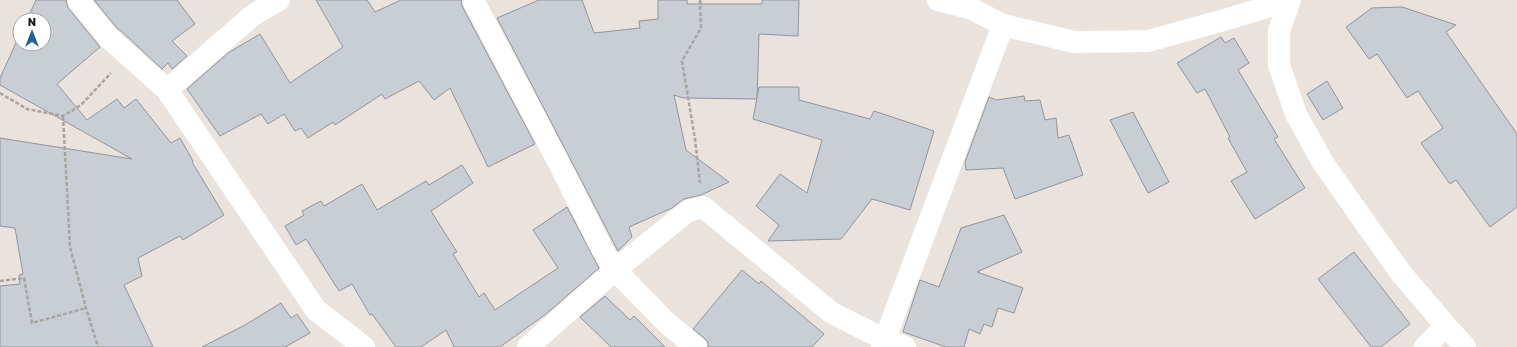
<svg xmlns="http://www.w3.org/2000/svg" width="1517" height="347" font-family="'Golos Text',sans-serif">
	<rect width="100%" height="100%" fill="#e9e2dd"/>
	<!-- building -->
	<g fill="#c8ced4" stroke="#90959a">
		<polygon points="36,0 66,0 68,8 100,47 57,84 87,120 117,99 124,108 136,99 171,143 180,138 193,161 192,162 224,215 183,240 180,236 138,258 142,276 124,285 153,347 0,347 0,286 20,284 19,275 23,274 15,228 0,226 0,138 132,159 0,85 0,78 20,34 20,44 44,44 44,20 27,20"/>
		<polygon points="94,0 177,0 195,24 172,41 187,56 172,69 168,63 162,69 120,30 119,30 117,28"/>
		<polygon points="316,0 367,0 375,12 401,0 461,0 462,6 535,144 488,167 450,88 434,100 419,81 385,99 382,94 335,125 333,122 308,138 301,128 295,131 284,114 268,124 261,114 220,136 187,89 228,53 260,34 290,83 343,47"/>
		<polygon points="539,0 582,0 594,33 640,28 639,21 658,19 658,0 687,0 687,4 762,4 762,0 799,0 798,36 759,34 757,99 683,98 674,95 686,150 729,182 701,195 684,199 672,208 629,227 632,237 618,251 497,18"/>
		<polygon points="1402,7 1456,25 1446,32 1517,134 1517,207 1490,227 1456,180 1450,184 1421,143 1443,128 1418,91 1407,98 1377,54 1369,59 1346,27 1372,8"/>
		<polygon points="1221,37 1225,43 1234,38 1249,63 1238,70 1278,137 1274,139 1305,188 1255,219 1231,181 1247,172 1228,138 1230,137 1205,89 1197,93 1177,63"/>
		<polygon points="1327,81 1343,108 1323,120 1307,94"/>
		<polygon points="759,87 799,87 799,100 870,119 874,111 934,131 910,210 872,199 841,239 768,241 779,225 756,206 780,174 807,193 822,140 753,119"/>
		<polygon points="1024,96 1025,101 1040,100 1045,120 1056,118 1058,138 1069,135 1083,175 1015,199 1003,168 966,170 965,162 989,97 996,100"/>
		<polygon points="1133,112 1169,182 1148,193 1110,120"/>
		<polygon points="462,165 473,183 431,211 457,252 453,254 479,297 484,293 495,310 558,268 533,230 567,207 599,268 546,314 500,347 454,347 446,330 421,347 396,347 372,314 370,315 352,284 339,291 306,239 296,245 285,226 304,215 302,211 321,201 324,206 362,184 377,210 426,181 429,185"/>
		<polygon points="1004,215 1022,252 977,272 1023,288 1014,313 998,308 992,327 984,324 980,334 969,329 964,347 946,347 903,332 920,280 939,287 961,228"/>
		<polygon points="1354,252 1410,324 1381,347 1371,347 1318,279"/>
		<polygon points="742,270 759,284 761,281 824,334 812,347 708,347 708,342 704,338 693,329"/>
		<polygon points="605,296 630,320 634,316 665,347 611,347 580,317"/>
		<polygon points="281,303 291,318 297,314 310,333 285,347 202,347 245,325"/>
	</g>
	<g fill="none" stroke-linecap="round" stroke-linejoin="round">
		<!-- path -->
		<g stroke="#a9a4a0" stroke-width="2.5" stroke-dasharray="4 2" stroke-linecap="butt">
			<polyline points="700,0 701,28 682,61 695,139 700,183"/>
			<polyline points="0,93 27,109 63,116 81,105 111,73"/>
			<polyline points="63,116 70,247 86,308 98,347"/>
			<polyline points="0,281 24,278 32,323 86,308"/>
		</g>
		<!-- street -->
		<g stroke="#fff" stroke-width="22">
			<polyline points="78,0 108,37 167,90 316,310 364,347"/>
			<polyline points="473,0 559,163 603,251 615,270 667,323 696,347"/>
			<polyline points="938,0 970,8 1003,25 1074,42 1148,41 1224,20 1290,0"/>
			<polyline points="167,90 253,15 279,0"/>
			<polyline points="528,347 615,270 688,211 703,207 832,313 884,339 905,347"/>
			<polyline points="882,347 1003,25"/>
			<polyline points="1425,347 1446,326"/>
		</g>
		<!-- secondary -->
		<polyline stroke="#fff" stroke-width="22" points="1290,0 1279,31 1279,65 1296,114 1323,163 1400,272 1446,326 1465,347"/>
	</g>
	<!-- north arrow -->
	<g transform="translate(32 32)"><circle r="19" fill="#ffffff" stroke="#a3a2a2"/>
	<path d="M0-3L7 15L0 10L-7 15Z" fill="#1f6297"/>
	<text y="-6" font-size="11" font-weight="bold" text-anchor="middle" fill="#1a1716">N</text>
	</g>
</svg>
